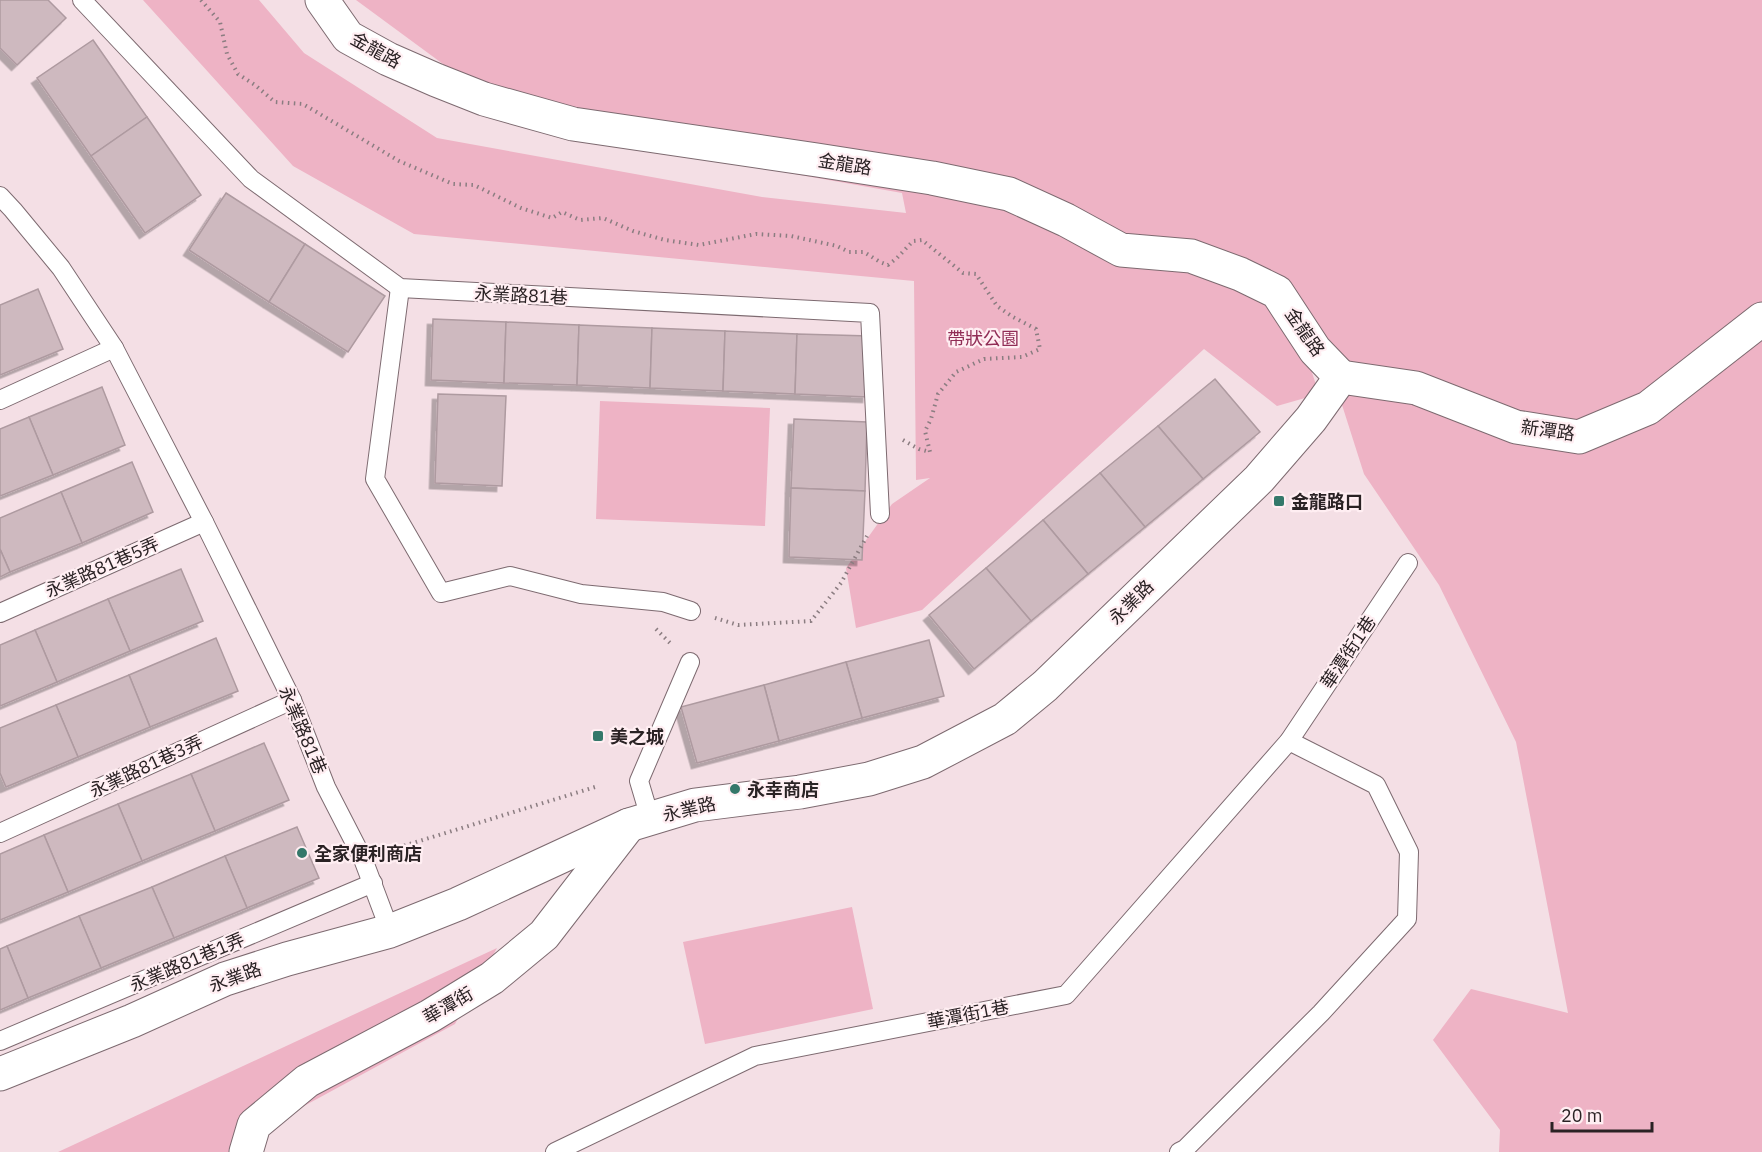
<svg xmlns="http://www.w3.org/2000/svg" width="1762" height="1152" font-family="'IBM Plex Sans','Noto Sans TC',sans-serif">
	<defs>
		<filter id="shadow"><feDropShadow dx="-5.5" dy="5.5" stdDeviation="0" flood-color="#0004"/></filter>
	</defs>
	<rect width="100%" height="100%" fill="#f4dfe5"/>
	<!-- green -->
	<g fill="#eeb3c5">
		<polygon points="143,0 259,0 304,53 437,138 762,197 906,213 902,193 595,139 462,78 356,0 1762,0 1762,1152 1499,1152 1500,1130 1433,1040 1471,989 1568,1013 1516,742 1439,585 1364,474 1315,320 1289,302 1319,394 1277,406 1204,349 922,610 856,628 846,568 892,504 930,478 916,480 914,281 414,234 293,166"/>
		<polygon points="600,401 770,408 765,526 596,519"/>
		<polygon points="852,907 873,1009 705,1044 683,942"/>
		<polygon points="497,948 455,1024 269,1125 261,1152 58,1152"/>
	</g>
	<!-- building -->
	<g fill="#ceb9bf" stroke="#ae9aa0" stroke-width="1.5" filter="url(#shadow)">
		<polygon points="0,0 48,0 66,18 17,65 0,48"/>
		<polygon points="93,40 147,117 91,156 37,78"/>
		<polygon points="147,117 201,195 145,233 91,156"/>
		<polygon points="226,193 305,244 269,302 189,250"/>
		<polygon points="305,244 385,296 348,352 269,302"/>
		<polygon points="38,289 63,349 0,375 0,305"/>
		<polygon points="433,319 506,322 504,383 431,380"/>
		<polygon points="506,322 579,325 577,385 504,383"/>
		<polygon points="579,325 652,328 650,388 577,385"/>
		<polygon points="652,328 725,331 723,391 650,388"/>
		<polygon points="725,331 797,334 795,394 723,391"/>
		<polygon points="797,334 870,336 868,397 795,394"/>
		<polygon points="1215,379 1260,432 1203,479 1158,426"/>
		<polygon points="102,387 125,445 53,475 29,417"/>
		<polygon points="438,394 506,396 502,486 435,483"/>
		<polygon points="29,417 53,475 0,496 0,429"/>
		<polygon points="794,419 867,422 865,491 791,488"/>
		<polygon points="1158,426 1203,479 1145,527 1100,473"/>
		<polygon points="132,462 153,512 82,543 61,492"/>
		<polygon points="1100,473 1145,527 1088,574 1043,520"/>
		<polygon points="791,488 865,491 862,560 789,557"/>
		<polygon points="61,492 82,543 10,572 0,549 0,518"/>
		<polygon points="1043,520 1088,574 1031,621 986,568"/>
		<polygon points="0,549 10,572 0,577"/>
		<polygon points="986,568 1031,621 974,669 929,615"/>
		<polygon points="181,569 203,621 130,651 108,599"/>
		<polygon points="108,599 130,651 57,682 35,630"/>
		<polygon points="35,630 57,682 0,706 0,645"/>
		<polygon points="216,638 238,691 150,727 129,675"/>
		<polygon points="929,640 944,696 862,718 846,662"/>
		<polygon points="846,662 862,718 779,741 764,685"/>
		<polygon points="129,675 150,727 78,757 56,705"/>
		<polygon points="764,685 779,741 697,763 681,707"/>
		<polygon points="56,705 78,757 6,787 0,773 0,728"/>
		<polygon points="264,743 289,800 215,831 191,774"/>
		<polygon points="191,774 215,831 142,861 118,804"/>
		<polygon points="118,804 142,861 68,892 44,835"/>
		<polygon points="297,827 319,878 247,908 225,856"/>
		<polygon points="44,835 68,892 0,920 0,854"/>
		<polygon points="225,856 247,908 174,938 152,887"/>
		<polygon points="152,887 174,938 101,968 79,916"/>
		<polygon points="79,916 101,968 28,998 7,946"/>
		<polygon points="7,946 28,998 0,1010 0,949"/>
	</g>
	<g fill="none" stroke-linecap="round" stroke-linejoin="round">
		<!-- lane casing -->
		<g stroke="#7d6a70" stroke-width="20">
			<g id="lane">
				<polyline points="82,0 251,179 400,288 870,313 880,514"/>
				<polyline points="0,196 13,210 61,268 114,348 204,522 292,700 326,787 363,859 390,931"/>
				<polyline points="400,288 375,479 441,593 510,576 581,594 663,602 691,611"/>
				<polyline points="0,400 114,348"/>
				<polyline points="0,613 204,522"/>
				<polyline points="650,818 639,781 690,662"/>
				<polyline points="0,833 292,700"/>
				<polyline points="0,1041 373,883"/>
				<polyline points="555,1152 755,1056 1066,995 1289,741 1408,563"/>
				<polyline points="1179,1152 1185,1149 1321,1013 1407,919 1409,852 1376,785 1289,741"/>
			</g>
		</g>
		<!-- street casing -->
		<g stroke="#7d6a70" stroke-width="35">
			<g id="street">
				<polyline points="322,0 348,37 388,59 436,80 484,99 573,124 817,160 932,178 1009,194 1066,220 1121,250 1191,256 1240,274 1277,292 1315,350 1341,377"/>
				<polyline points="246,1152 254,1125 307,1081 430,1016 492,978 544,935 629,825"/>
			</g>
		</g>
		<!-- secondary casing -->
		<g stroke="#7d6a70" stroke-width="35">
			<polyline id="secondary" points="0,1074 132,1021 225,979 287,959 390,931 458,904 629,825 695,805 800,792 869,779 923,762 1005,719 1045,686 1259,479 1311,419 1341,377 1416,388 1516,427 1579,437 1648,408 1762,319"/>
		</g>
		<!-- path -->
		<g stroke="#8b7d81" stroke-width="4" stroke-dasharray="1.5 4.5" stroke-linecap="butt">
			<polyline points="201,0 220,22 227,54 238,74 255,85 275,102 303,104 399,161 453,184 474,185 521,208 552,218 562,212 580,220 603,218 633,231 665,240 699,245 756,234 791,236 837,246 849,252 864,252 880,262 888,265 897,258 913,241 922,240 963,273 976,274 997,306 1013,317 1036,329 1040,349 1022,357 984,359 956,372 938,394 931,419 925,431 930,452 919,449 901,439"/>
			<polyline points="715,618 738,625 811,621 841,583 867,536"/>
			<polyline points="656,629 672,645"/>
			<polyline points="387,851 595,787"/>
		</g>
		<!-- lane -->
		<use href="#lane" stroke="#fff" stroke-width="18"/>
		<!-- street -->
		<use href="#street" stroke="#fff" stroke-width="33"/>
		<!-- secondary -->
		<use href="#secondary" stroke="#fff" stroke-width="33"/>
	</g>
	<!-- markers -->
	<g fill="#34786a" stroke="#ffeef2" stroke-width="2">
		<rect x="1273" y="495" width="12" height="12" rx="3"/>
		<rect x="592" y="730" width="12" height="12" rx="3"/>
		<circle cx="735" cy="789" r="6"/>
		<circle cx="302" cy="853" r="6"/>
	</g>
	<g text-anchor="middle" dominant-baseline="central" stroke-width="4.5" stroke-linejoin="round" paint-order="stroke">
		<!-- street labels -->
		<g font-size="18" fill="#2a2224" stroke="#ffeef2">
			<text transform="translate(376 50) rotate(29)">金龍路</text>
			<text transform="translate(845 164) rotate(9)">金龍路</text>
			<text transform="translate(521 295) rotate(3)">永業路81巷</text>
			<text transform="translate(1305 332) rotate(55)">金龍路</text>
			<text transform="translate(1548 430) rotate(8)">新潭路</text>
			<text transform="translate(102 567) rotate(-24)">永業路81巷5弄</text>
			<text transform="translate(1131 602) rotate(-45)">永業路</text>
			<text transform="translate(1348 652) rotate(-56)">華潭街1巷</text>
			<text transform="translate(303 730) rotate(67)">永業路81巷</text>
			<text transform="translate(146 766) rotate(-25)">永業路81巷3弄</text>
			<text transform="translate(689 809) rotate(-13)">永業路</text>
			<text transform="translate(187 962) rotate(-23)">永業路81巷1弄</text>
			<text transform="translate(235 977) rotate(-20)">永業路</text>
			<text transform="translate(448 1005) rotate(-30)">華潭街</text>
			<text transform="translate(968 1014) rotate(-11)">華潭街1巷</text>
		</g>
		<!-- park labels -->
		<g font-size="18" fill="#912d56" stroke="#ffeef2">
			<text x="983" y="338">帶狀公園</text>
		</g>
		<!-- poi labels -->
		<g font-size="18" font-weight="bold" fill="#2a2224" stroke="#ffeef2" text-anchor="start">
			<text x="1291" y="501">金龍路口</text>
			<text x="610" y="736">美之城</text>
			<text x="747" y="789">永幸商店</text>
			<text x="314" y="853">全家便利商店</text>
		</g>
	</g>
	<!-- scale -->
	<path d="M1552 1122v9h100v-9" fill="none" stroke="#2a2224" stroke-width="3"/>
	<text x="1561" y="1122" font-size="18" fill="#2a2224" stroke="#ffeef2" stroke-width="4.5" paint-order="stroke">20 m</text>
</svg>
